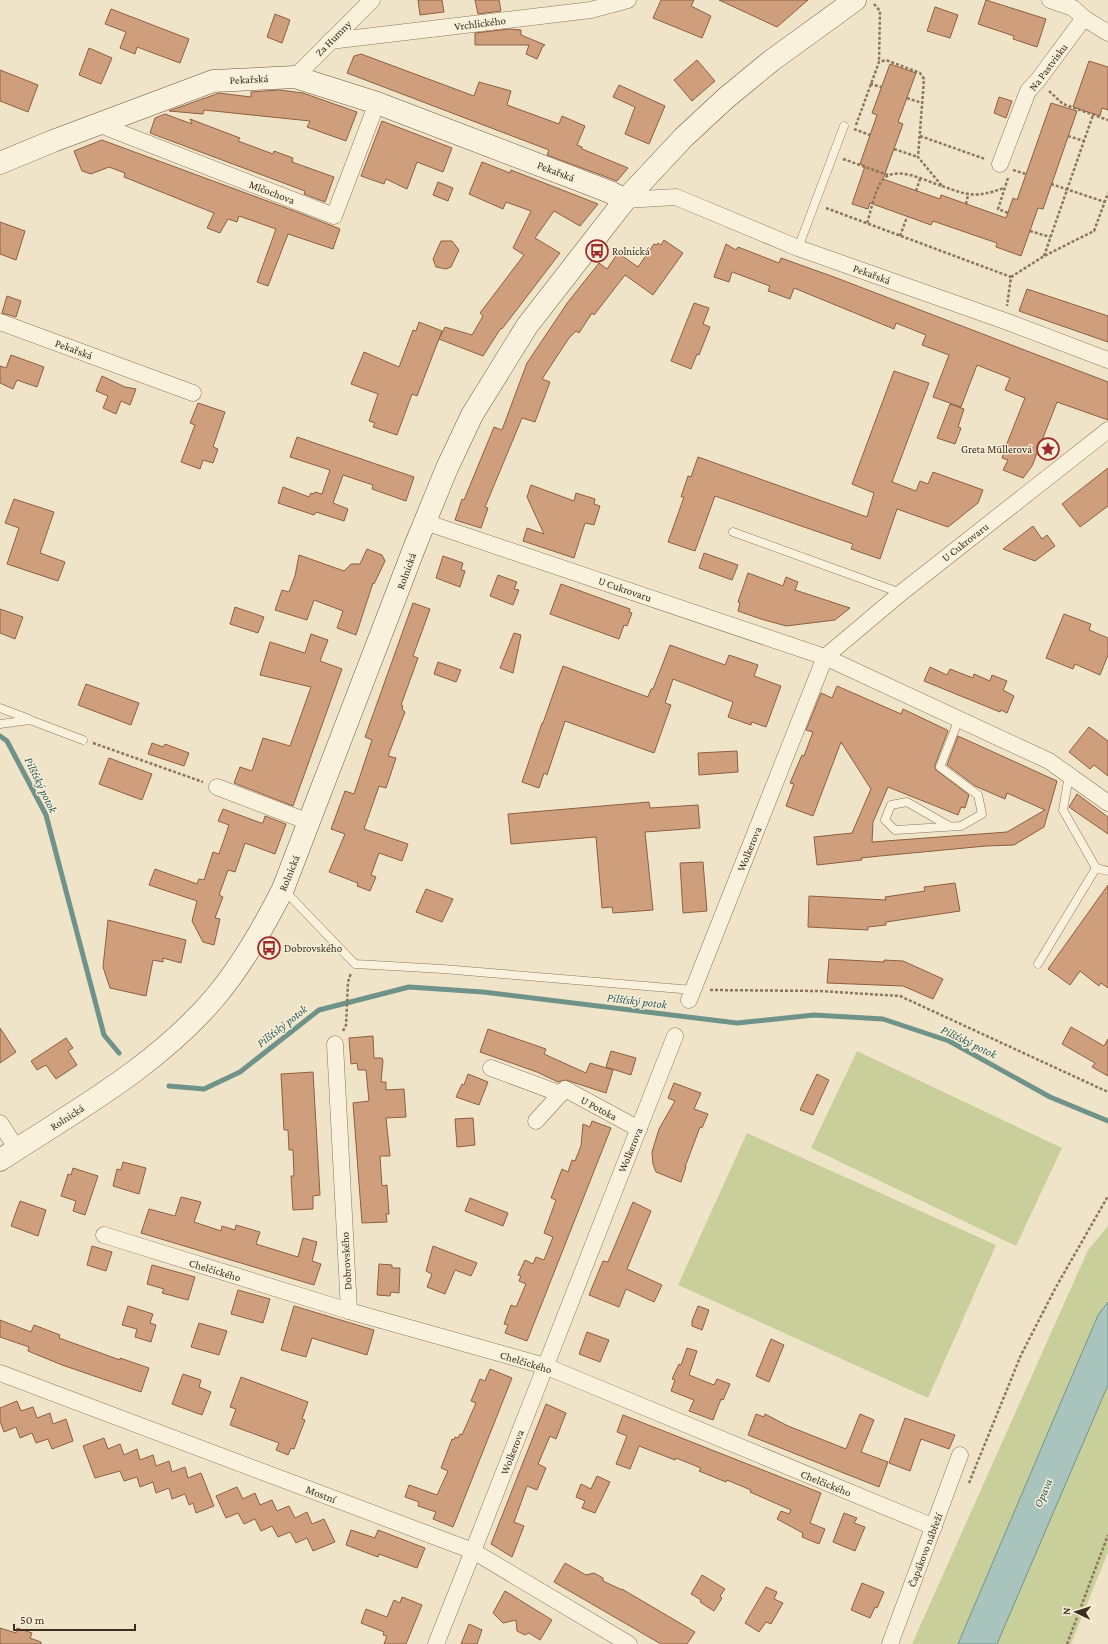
<svg xmlns="http://www.w3.org/2000/svg" width="1108" height="1644" font-family="'Crimson Pro',serif">
	<rect width="100%" height="100%" fill="#f0e4c8"/>
	<!-- green -->
	<g fill="#c9cf9b">
		<polygon points="857,1051 1062,1148 1016,1246 811,1148"/>
		<polygon points="747,1133 996,1245 928,1398 678,1285"/>
		<polygon points="1108,1226 1108,1302 1098,1315 958,1644 912,1644 1088,1250"/>
		<polygon points="1108,1385 1108,1552 1071,1644 997,1644"/>
	</g>
	<!-- water -->
	<polygon fill="#a9c4bc" stroke="#6f938a" points="1108,1302 1108,1385 997,1644 958,1644 1098,1315"/>
	<g fill="none" stroke-linecap="round" stroke-linejoin="round">
		<!-- stream -->
		<g stroke="#6f938a" stroke-width="5">
			<polyline points="0,736 7,741 46,815 104,1035 119,1053"/>
			<polyline points="169,1086 204,1089 240,1072 319,1010 409,987 483,992 737,1023 814,1015 883,1019 949,1041 1050,1097 1108,1121"/>
		</g>
	</g>
	<!-- building -->
	<g fill="#cf9f7d" stroke="#8d5f41">
		<polygon points="418,0 442,0 444,12 420,15"/>
		<polygon points="475,0 499,0 501,11 478,14"/>
		<polygon points="661,0 694,0 691,6 711,16 702,38 653,18"/>
		<polygon points="719,0 808,0 777,27"/>
		<polygon points="986,0 1046,19 1037,47 1013,39 1014,36 978,24"/>
		<polygon points="935,7 958,15 950,38 927,31"/>
		<polygon points="111,9 189,39 180,63 137,47 135,54 120,48 126,32 105,24"/>
		<polygon points="275,14 290,20 282,43 267,37"/>
		<polygon points="509,29 521,30 521,35 545,45 543,46 537,59 526,54 529,45 475,45 475,33"/>
		<polygon points="89,48 112,58 101,84 79,75"/>
		<polygon points="361,54 474,96 479,82 511,91 507,105 559,124 562,116 585,126 577,145 582,147 582,149 628,168 617,181 547,155 549,150 347,73 354,56"/>
		<polygon points="697,60 715,81 692,101 674,80"/>
		<polygon points="1089,61 1108,67 1108,110 1102,108 1100,116 1073,107"/>
		<polygon points="890,64 916,73 898,122 903,124 883,179 940,199 941,195 1006,218 1013,198 1017,200 1051,103 1077,111 1043,209 1038,208 1021,256 996,247 997,243 933,221 931,225 870,203 868,209 852,204 865,166 860,164 877,115 872,113"/>
		<polygon points="0,70 38,85 28,112 0,101"/>
		<polygon points="619,85 665,106 649,144 625,134 635,107 613,97"/>
		<polygon points="279,90 303,93 357,112 346,141 307,127 310,121 204,110 203,114 169,111 219,93 251,97 251,92"/>
		<polygon points="999,97 1012,101 1006,118 994,113"/>
		<polygon points="165,114 192,124 190,119 240,138 238,141 273,154 274,151 293,158 292,162 334,177 325,202 304,194 305,191 150,133 155,118"/>
		<polygon points="382,121 452,148 443,172 417,162 407,189 386,179 384,184 361,176"/>
		<polygon points="102,140 297,212 340,229 333,249 288,234 268,286 257,282 276,229 239,216 237,222 228,219 220,233 207,228 214,213 124,177 125,173 109,167 91,174 82,171 74,151"/>
		<polygon points="482,162 510,173 511,170 598,204 580,226 554,211 535,238 560,253 502,329 501,328 483,356 439,339 445,327 472,335 483,316 480,313 524,255 513,248 531,211 506,202 503,209 469,194"/>
		<polygon points="438,182 453,188 448,201 433,195"/>
		<polygon points="0,222 25,231 16,260 0,254"/>
		<polygon points="664,240 683,253 653,295 625,275 594,315 592,313 579,333 576,331 569,338 542,379 550,382 535,422 522,418 485,507 488,508 481,528 455,520 462,499 464,500 494,427 502,430 527,363 568,302 599,263 607,269 618,253 638,267 654,244 657,245 658,243 661,245"/>
		<polygon points="441,241 452,241 459,250 451,267 446,269 436,267 433,259"/>
		<polygon points="726,244 736,250 738,247 779,263 781,258 834,277 1108,382 1108,420 1057,402 1032,466 1023,478 1003,470 1008,460 1002,458 1006,446 1025,398 1005,390 1010,378 977,365 961,407 933,397 949,355 922,345 926,335 896,323 894,329 794,288 790,299 768,291 770,286 732,272 729,282 714,277"/>
		<polygon points="1027,289 1108,316 1108,342 1019,311"/>
		<polygon points="7,296 21,301 16,317 2,313"/>
		<polygon points="694,303 709,308 703,324 710,327 699,355 697,354 691,369 671,361"/>
		<polygon points="419,322 442,331 417,396 412,394 397,435 373,427 375,423 369,421 378,394 351,384 364,352 399,367 413,330 416,331"/>
		<polygon points="11,355 44,367 37,387 17,380 13,389 0,383 0,366 6,368"/>
		<polygon points="894,371 929,383 892,482 916,491 920,481 928,484 933,472 983,490 978,503 948,527 897,509 880,559 851,549 853,544 715,496 695,551 668,542 684,497 681,497 688,476 691,477 698,457 867,517 874,493 852,484"/>
		<polygon points="102,376 125,387 136,389 130,405 121,401 116,414 103,408 108,396 96,391"/>
		<polygon points="198,403 225,412 213,447 218,449 213,463 203,460 200,469 181,462 195,425 190,423"/>
		<polygon points="950,404 964,409 958,427 961,428 955,444 937,438"/>
		<polygon points="297,437 414,477 406,501 372,489 373,485 343,475 333,503 348,509 344,521 316,512 314,515 278,503 283,487 309,497 311,493 314,494 315,492 322,494 330,470 290,457"/>
		<polygon points="1108,468 1108,506 1080,527 1062,504"/>
		<polygon points="531,485 574,501 576,493 595,499 594,504 600,506 594,525 585,523 574,558 523,541 527,528 544,534 527,497"/>
		<polygon points="14,499 54,512 40,553 65,562 58,581 7,564 19,528 5,523"/>
		<polygon points="1033,526 1042,539 1047,535 1055,546 1035,561 1003,549"/>
		<polygon points="367,549 382,555 385,561 374,584 373,583 356,635 337,628 343,611 314,600 307,620 275,610 282,590 289,592 295,576 299,555 344,571 351,564 360,564"/>
		<polygon points="704,553 738,565 732,580 699,568"/>
		<polygon points="443,556 463,563 461,570 465,571 460,587 436,578"/>
		<polygon points="748,573 783,586 786,577 798,582 795,590 850,608 835,620 786,626 761,619 738,611 740,603 738,602"/>
		<polygon points="498,575 517,582 514,589 519,590 513,605 490,596"/>
		<polygon points="561,584 630,609 629,612 632,613 627,626 624,625 619,639 550,614"/>
		<polygon points="413,603 430,609 413,656 418,658 401,705 403,706 402,709 405,712 388,756 396,758 386,788 379,786 364,829 408,844 402,861 379,853 371,875 376,877 370,891 357,886 358,883 329,872 345,834 331,829 345,791 354,794 372,740 365,737"/>
		<polygon points="235,607 264,617 258,633 230,624"/>
		<polygon points="0,609 23,617 15,639 0,633"/>
		<polygon points="1064,614 1091,624 1089,630 1108,638 1108,655 1100,675 1075,664 1073,669 1046,658"/>
		<polygon points="514,633 521,635 513,673 500,668"/>
		<polygon points="311,634 328,640 320,661 342,669 293,806 234,783 240,767 252,771 263,738 290,746 311,687 260,675 270,642 305,653"/>
		<polygon points="670,645 725,665 729,655 758,665 754,676 781,686 766,727 752,722 751,725 728,717 733,702 673,679 665,703 671,705 654,753 565,721 547,775 544,773 539,788 522,782 542,723 543,723 563,666 648,697 651,689 653,689"/>
		<polygon points="438,662 461,670 456,682 434,674"/>
		<polygon points="930,667 947,675 950,669 973,678 974,674 990,681 992,675 1007,681 1003,690 1014,696 1007,713 1001,710 1000,712 924,681"/>
		<polygon points="86,684 139,703 131,725 78,705"/>
		<polygon points="837,686 901,714 903,709 947,730 948,731 935,765 935,769 969,795 965,808 961,807 958,815 888,787 873,822 872,842 1007,832 1045,810 1007,793 1005,799 975,786 947,765 958,736 1057,781 1044,827 1014,845 986,846 880,856 861,858 862,860 817,865 814,837 852,833 871,789 841,742 813,816 786,806 794,784 790,783 802,755 804,756 813,732 806,730 821,693 832,698"/>
		<polygon points="1089,727 1108,741 1108,776 1094,765 1090,769 1069,752"/>
		<polygon points="152,743 163,747 165,744 189,753 184,766 148,754"/>
		<polygon points="737,751 738,772 699,775 698,753"/>
		<polygon points="109,758 152,774 142,800 99,784"/>
		<polygon points="1077,794 1108,817 1108,834 1069,807"/>
		<polygon points="649,802 650,808 698,805 700,828 645,832 653,910 613,913 612,907 602,908 596,837 511,844 508,814"/>
		<polygon points="223,809 261,823 263,823 265,816 286,824 275,854 245,843 235,872 228,870 219,895 223,897 215,918 220,919 214,945 203,942 192,921 197,901 149,885 155,869 197,884 199,879 204,880 213,852 219,854 229,825 218,821"/>
		<polygon points="703,862 707,911 683,913 680,863"/>
		<polygon points="955,883 960,911 886,922 886,925 868,927 868,930 808,927 809,896 886,900 885,897 925,891 924,887"/>
		<polygon points="1108,885 1108,988 1101,983 1099,986 1080,971 1070,985 1048,969"/>
		<polygon points="426,889 453,899 442,922 416,912"/>
		<polygon points="108,920 186,940 181,963 163,958 163,962 153,960 146,996 110,988 103,967"/>
		<polygon points="829,959 884,962 884,960 903,961 943,979 933,999 903,986 827,983"/>
		<polygon points="1071,1027 1104,1046 1108,1039 1108,1076 1092,1067 1095,1063 1062,1044"/>
		<polygon points="0,1028 16,1052 0,1063"/>
		<polygon points="488,1029 546,1049 544,1054 586,1073 590,1063 613,1070 606,1093 566,1080 558,1082 537,1072 480,1052"/>
		<polygon points="373,1036 374,1058 382,1058 383,1061 381,1082 386,1082 386,1090 404,1089 406,1117 386,1118 390,1156 380,1156 382,1186 387,1185 389,1214 386,1214 387,1222 362,1223 353,1103 369,1101 366,1070 358,1070 357,1063 351,1064 349,1038"/>
		<polygon points="66,1038 73,1048 68,1051 77,1065 56,1079 46,1065 37,1070 31,1061"/>
		<polygon points="611,1051 636,1058 631,1075 606,1067"/>
		<polygon points="313,1072 320,1195 313,1196 313,1209 293,1210 291,1176 294,1176 293,1150 289,1150 288,1130 284,1130 281,1074"/>
		<polygon points="468,1074 488,1082 479,1105 456,1097 462,1084 464,1085"/>
		<polygon points="817,1074 829,1080 813,1115 800,1110"/>
		<polygon points="674,1083 701,1093 694,1109 708,1114 702,1128 700,1127 685,1167 686,1167 681,1182 656,1172 653,1164 652,1152 659,1129 675,1101 668,1098"/>
		<polygon points="473,1118 475,1145 457,1147 455,1119"/>
		<polygon points="592,1121 611,1128 527,1341 505,1333 508,1325 504,1324 511,1305 516,1307 526,1284 519,1281 521,1276 518,1275 525,1260 533,1264 536,1257 544,1260 553,1237 544,1233 556,1200 551,1198 562,1169 568,1172 572,1160 575,1161 581,1146 583,1124 590,1127"/>
		<polygon points="123,1162 146,1168 139,1194 113,1186 117,1169 121,1170"/>
		<polygon points="73,1168 98,1176 85,1215 73,1211 76,1201 61,1196 68,1174 71,1175"/>
		<polygon points="181,1197 201,1202 194,1222 221,1231 222,1226 235,1230 236,1225 260,1232 256,1244 298,1257 303,1238 317,1242 312,1261 321,1264 314,1285 141,1233 149,1209 175,1216"/>
		<polygon points="470,1198 508,1213 503,1226 465,1211"/>
		<polygon points="20,1201 46,1210 38,1236 11,1226"/>
		<polygon points="633,1202 651,1211 627,1269 662,1285 654,1302 626,1289 619,1307 589,1295 603,1261 608,1262"/>
		<polygon points="92,1246 112,1252 106,1271 87,1265"/>
		<polygon points="433,1246 477,1263 471,1276 455,1270 445,1294 427,1287 432,1274 426,1271"/>
		<polygon points="379,1264 392,1265 392,1268 400,1268 399,1293 391,1292 390,1296 377,1295"/>
		<polygon points="152,1265 195,1277 188,1300 162,1293 164,1289 147,1284"/>
		<polygon points="238,1290 270,1299 263,1323 231,1314"/>
		<polygon points="128,1306 153,1314 150,1323 156,1325 151,1342 135,1337 137,1329 122,1325"/>
		<polygon points="294,1306 374,1330 367,1355 312,1338 306,1357 281,1350"/>
		<polygon points="698,1306 709,1310 702,1330 692,1326 692,1321"/>
		<polygon points="0,1320 31,1332 34,1325 60,1335 59,1338 120,1360 120,1358 149,1368 141,1392 62,1365 28,1351 29,1347 0,1337"/>
		<polygon points="199,1323 227,1331 219,1355 191,1347"/>
		<polygon points="587,1332 609,1340 600,1362 579,1354"/>
		<polygon points="771,1339 784,1345 769,1382 756,1376"/>
		<polygon points="687,1348 697,1351 689,1375 714,1385 717,1379 730,1384 723,1400 721,1399 713,1420 689,1411 694,1400 671,1391 675,1380 672,1379 679,1364 681,1365"/>
		<polygon points="490,1369 512,1378 453,1527 433,1519 436,1512 418,1506 419,1502 405,1497 409,1485 437,1495 448,1471 441,1468 452,1439 454,1440 455,1437 458,1438 460,1434 462,1435 476,1403 471,1401 478,1384 480,1379 485,1381"/>
		<polygon points="183,1374 201,1380 199,1387 211,1392 202,1415 172,1404"/>
		<polygon points="241,1377 308,1402 302,1419 305,1420 294,1449 291,1448 288,1455 276,1450 279,1443 230,1425 236,1409 230,1407"/>
		<polygon points="17,1401 21,1411 33,1407 37,1418 50,1413 53,1424 66,1419 73,1441 52,1449 48,1439 36,1443 32,1433 20,1438 16,1427 4,1432 0,1421 0,1408"/>
		<polygon points="546,1404 566,1413 556,1439 550,1436 538,1464 546,1468 537,1490 527,1486 514,1522 524,1526 512,1557 491,1544"/>
		<polygon points="756,1414 764,1417 765,1414 788,1426 846,1449 860,1414 874,1420 861,1452 888,1462 879,1487 748,1435"/>
		<polygon points="623,1415 821,1493 810,1523 825,1529 819,1544 802,1537 803,1533 777,1519 781,1511 789,1514 791,1510 750,1492 751,1490 727,1480 726,1482 699,1471 701,1468 676,1458 675,1460 639,1446 630,1469 616,1464 627,1436 617,1432"/>
		<polygon points="905,1418 955,1435 949,1449 921,1439 910,1471 889,1463"/>
		<polygon points="104,1438 108,1449 120,1444 124,1455 137,1449 140,1460 153,1455 156,1466 169,1461 172,1472 185,1467 188,1478 201,1473 214,1506 196,1513 193,1503 189,1505 185,1494 172,1499 169,1488 156,1493 153,1482 140,1487 137,1477 124,1481 120,1471 95,1478 83,1446"/>
		<polygon points="597,1476 610,1482 595,1513 582,1508 585,1501 576,1497 581,1484 591,1489"/>
		<polygon points="237,1487 243,1499 255,1493 260,1505 272,1500 277,1511 289,1506 295,1518 307,1512 312,1524 324,1519 335,1542 313,1551 307,1538 296,1543 290,1532 278,1537 272,1526 261,1531 255,1519 244,1524 238,1513 226,1518 216,1496"/>
		<polygon points="844,1513 857,1518 854,1523 865,1527 855,1551 833,1542"/>
		<polygon points="351,1530 375,1538 378,1530 425,1548 417,1568 379,1554 378,1557 346,1545"/>
		<polygon points="565,1563 586,1575 594,1573 603,1578 603,1581 622,1590 622,1589 695,1632 687,1644 661,1644 554,1582"/>
		<polygon points="702,1575 725,1589 720,1596 722,1598 714,1611 700,1602 701,1600 691,1594"/>
		<polygon points="862,1583 884,1592 877,1608 875,1607 870,1618 851,1610"/>
		<polygon points="766,1587 777,1592 774,1599 783,1603 771,1624 766,1622 759,1632 745,1623"/>
		<polygon points="505,1591 552,1620 540,1640 529,1633 525,1635 517,1631 516,1620 503,1623 493,1613"/>
		<polygon points="402,1597 422,1605 406,1644 384,1644 387,1636 383,1635 384,1632 361,1623 366,1609 387,1617 394,1600 400,1603"/>
		<polygon points="469,1624 482,1630 477,1644 461,1644"/>
		<polygon points="0,1628 16,1633 17,1628 32,1633 30,1638 41,1642 41,1644 0,1644"/>
	</g>
	<g fill="none" stroke-linecap="round" stroke-linejoin="round">
		<!-- lane casing -->
		<g stroke="#8d765c" stroke-width="9">
			<g id="lane">
				<polyline points="798,248 844,126"/>
				<polyline points="733,532 901,593"/>
				<polyline points="0,708 29,719"/>
				<polyline points="0,724 30,720 83,740"/>
				<polyline points="1069,775 1063,810 1096,868 1108,871"/>
				<polyline points="949,826 907,802 891,805 885,820 895,830 961,826 982,814 978,795 940,767 959,719"/>
				<polyline points="284,890 355,964 443,969 693,990"/>
				<polyline points="1038,964 1096,868"/>
			</g>
		</g>
		<!-- street casing -->
		<g stroke="#8d765c" stroke-width="17">
			<g id="street">
				<polyline points="1050,0 1073,8 1084,18 1108,33"/>
				<polyline points="330,41 591,10 628,0"/>
				<polyline points="295,77 372,0"/>
				<polyline points="98,124 334,216 377,103"/>
				<polyline points="1000,164 1028,91 1038,80 1084,18"/>
				<polyline points="625,200 676,197 798,248 1005,321 1108,360"/>
				<polyline points="0,322 193,393"/>
				<polyline points="425,522 825,657 1049,761 1108,803"/>
				<polyline points="217,787 309,822"/>
				<polyline points="689,1000 825,657 901,593 1108,430"/>
				<polyline points="335,1044 349,1311"/>
				<polyline points="491,1068 561,1094"/>
				<polyline points="536,1121 565,1089 639,1129"/>
				<polyline points="0,1123 17,1149"/>
				<polyline points="104,1235 349,1311 545,1366 934,1527"/>
				<polyline points="0,1373 473,1551 629,1644"/>
				<polyline points="436,1644 473,1551 675,1036"/>
				<polyline points="890,1644 960,1455"/>
			</g>
		</g>
		<!-- secondary casing -->
		<g stroke="#6f573f" stroke-width="23">
			<g id="secondary">
				<polyline points="0,163 53,141 213,81 295,77 377,103 610,192 625,200"/>
				<path d="M0 1160C75 1111 159 1065 217 995 244 962 264 926 283 889L415 546 447 468 472 415 527 326 625 200 684 137 726 98 771 61 855 0"/>
			</g>
		</g>
		<!-- path -->
		<g stroke="#8d765c" stroke-width="2.5" stroke-dasharray="3 2" stroke-linecap="butt">
			<polyline points="874,4 880,11 879,62"/>
			<polyline points="870,84 882,87"/>
			<polyline points="1049,91 1063,104 1108,120"/>
			<polyline points="907,98 922,103"/>
			<path d="M856 125 879 62 886 60 920 73 924 79 918 157 942 186C925 181 894 163 881 182 875 191 870 213 867 224"/>
			<polyline points="854,129 870,135"/>
			<polyline points="920,136 985,159"/>
			<polyline points="1068,136 1084,141"/>
			<polyline points="894,149 918,157"/>
			<polyline points="843,159 888,175"/>
			<polyline points="1013,170 1026,174"/>
			<polyline points="1008,178 998,209 1008,213"/>
			<polyline points="1051,184 1105,202"/>
			<path d="M942 186C970 196 975 198 1004 188"/>
			<polyline points="916,191 920,179"/>
			<polyline points="966,204 968,195"/>
			<polyline points="826,208 1011,277 1007,306"/>
			<polyline points="1030,231 1050,237"/>
			<polyline points="900,236 907,217"/>
			<polyline points="1044,256 1093,115"/>
			<polyline points="1011,277 1044,256 1094,231 1108,193"/>
			<polyline points="93,743 203,782"/>
			<polyline points="710,990 819,991 900,996 1108,1092"/>
			<polyline points="343,1031 346,1025 348,982 351,973"/>
			<polyline points="969,1483 1021,1355 1056,1287 1108,1196"/>
			<polyline points="1067,1644 1108,1535"/>
		</g>
		<!-- lane -->
		<use href="#lane" stroke="#faf1dc" stroke-width="8"/>
		<!-- street -->
		<use href="#street" stroke="#faf1dc" stroke-width="16"/>
		<!-- secondary -->
		<use href="#secondary" stroke="#faf1dc" stroke-width="22"/>
	</g>
	<!-- icons -->
	<defs>
		<g id="bus-ring" transform="scale(1.15)"><circle r="9.5" fill="#f7eed8" stroke="#9e2a2b" stroke-width="1.5"/><path d="M-5-6H5V4H4V6H2V4H-2V6H-4V4H-5ZM-3.5-4V0h7V-4ZM-3.5 1.2v1.5H-2V1.2ZM2 1.2v1.5H3.5V1.2Z" fill="#9e2a2b"/></g>
		<g id="sight-ring" transform="scale(1.15)"><circle r="9.5" fill="#f7eed8" stroke="#9e2a2b" stroke-width="1.5"/><path d="M0-6L1.8-2.2L6-1.7L2.9 1.2L3.7 5.4L0 3.3L-3.7 5.4L-2.9 1.2L-6-1.7L-1.8-2.2Z" fill="#9e2a2b"/></g>
	</defs>
	<g fill-rule="evenodd">
		<use href="#bus-ring" x="597" y="251"/>
		<use href="#sight-ring" x="1048" y="449"/>
		<use href="#bus-ring" x="269" y="948"/>
	</g>
	<g text-anchor="middle" dominant-baseline="central" stroke-width="3" stroke-linejoin="round" paint-order="stroke">
		<!-- street labels -->
		<g font-size="11" fill="#3d2e20" stroke="#f7eed8">
			<text transform="translate(480 23) rotate(-7)">Vrchlického</text>
			<text transform="translate(333 38) rotate(-45)">Za Humny</text>
			<text transform="translate(1048 67) rotate(-53)">Na Pastvisku</text>
			<text transform="translate(249 79) rotate(-3)">Pekařská</text>
			<text transform="translate(556 171) rotate(21)">Pekařská</text>
			<text transform="translate(272 192) rotate(21)">Mlčochova</text>
			<text transform="translate(872 274) rotate(20)">Pekařská</text>
			<text transform="translate(74 349) rotate(20)">Pekařská</text>
			<text transform="translate(965 542) rotate(-38)">U Cukrovaru</text>
			<text transform="translate(406 571) rotate(-70)">Rolnická</text>
			<text transform="translate(625 589) rotate(19)">U Cukrovaru</text>
			<text transform="translate(749 849) rotate(-68)">Wolkerova</text>
			<text transform="translate(289 873) rotate(-68)">Rolnická</text>
			<text transform="translate(599 1108) rotate(28)">U Potoka</text>
			<text transform="translate(67 1117) rotate(-33)">Rolnická</text>
			<text transform="translate(630 1150) rotate(-68)">Wolkerova</text>
			<text transform="translate(346 1261) rotate(-93)">Dobrovského</text>
			<text transform="translate(215 1270) rotate(17)">Chelčického</text>
			<text transform="translate(526 1362) rotate(17)">Chelčického</text>
			<text transform="translate(512 1452) rotate(-69)">Wolkerova</text>
			<text transform="translate(826 1483) rotate(22)">Chelčického</text>
			<text transform="translate(321 1494) rotate(21)">Mostní</text>
			<text transform="translate(925 1550) rotate(-69)">Čapákovo nábřeží</text>
		</g>
		<!-- poi labels -->
		<g font-size="11" fill="#3d2e20" stroke="#f7eed8" text-anchor="start">
			<text x="612" y="251">Rolnická</text>
			<text x="1032" y="449" text-anchor="end">Greta Müllerová</text>
			<text x="284" y="948">Dobrovského</text>
		</g>
		<!-- water labels -->
		<g font-size="12" font-style="italic" fill="#2f5d5a" stroke="#f7eed8">
			<text transform="translate(41 785) rotate(64)">Pilšťský potok</text>
			<text transform="translate(637 1001) rotate(7)">Pilšťský potok</text>
			<text transform="translate(282 1026) rotate(-38)">Pilšťský potok</text>
			<text transform="translate(969 1042) rotate(26)">Pilšťský potok</text>
			<text transform="translate(1043 1493) rotate(-67)">Opava</text>
		</g>
	</g>
	<!-- north arrow -->
	<g transform="translate(1076 1612) rotate(274)" stroke="#f7eed8" stroke-width="3" paint-order="stroke">
	<path d="M0-3L7 15L0 10L-7 15Z" fill="#3d2e20"/>
	<text y="-6" font-size="11" font-weight="bold" text-anchor="middle" fill="#3d2e20">N</text>
	</g>
	<!-- scale -->
	<path d="M14 1624v6h121v-6" fill="none" stroke="#3d2e20" stroke-width="2"/>
	<text x="20" y="1624" font-size="12" fill="#3d2e20" stroke="#f7eed8" stroke-width="3" paint-order="stroke">50 m</text>
</svg>
